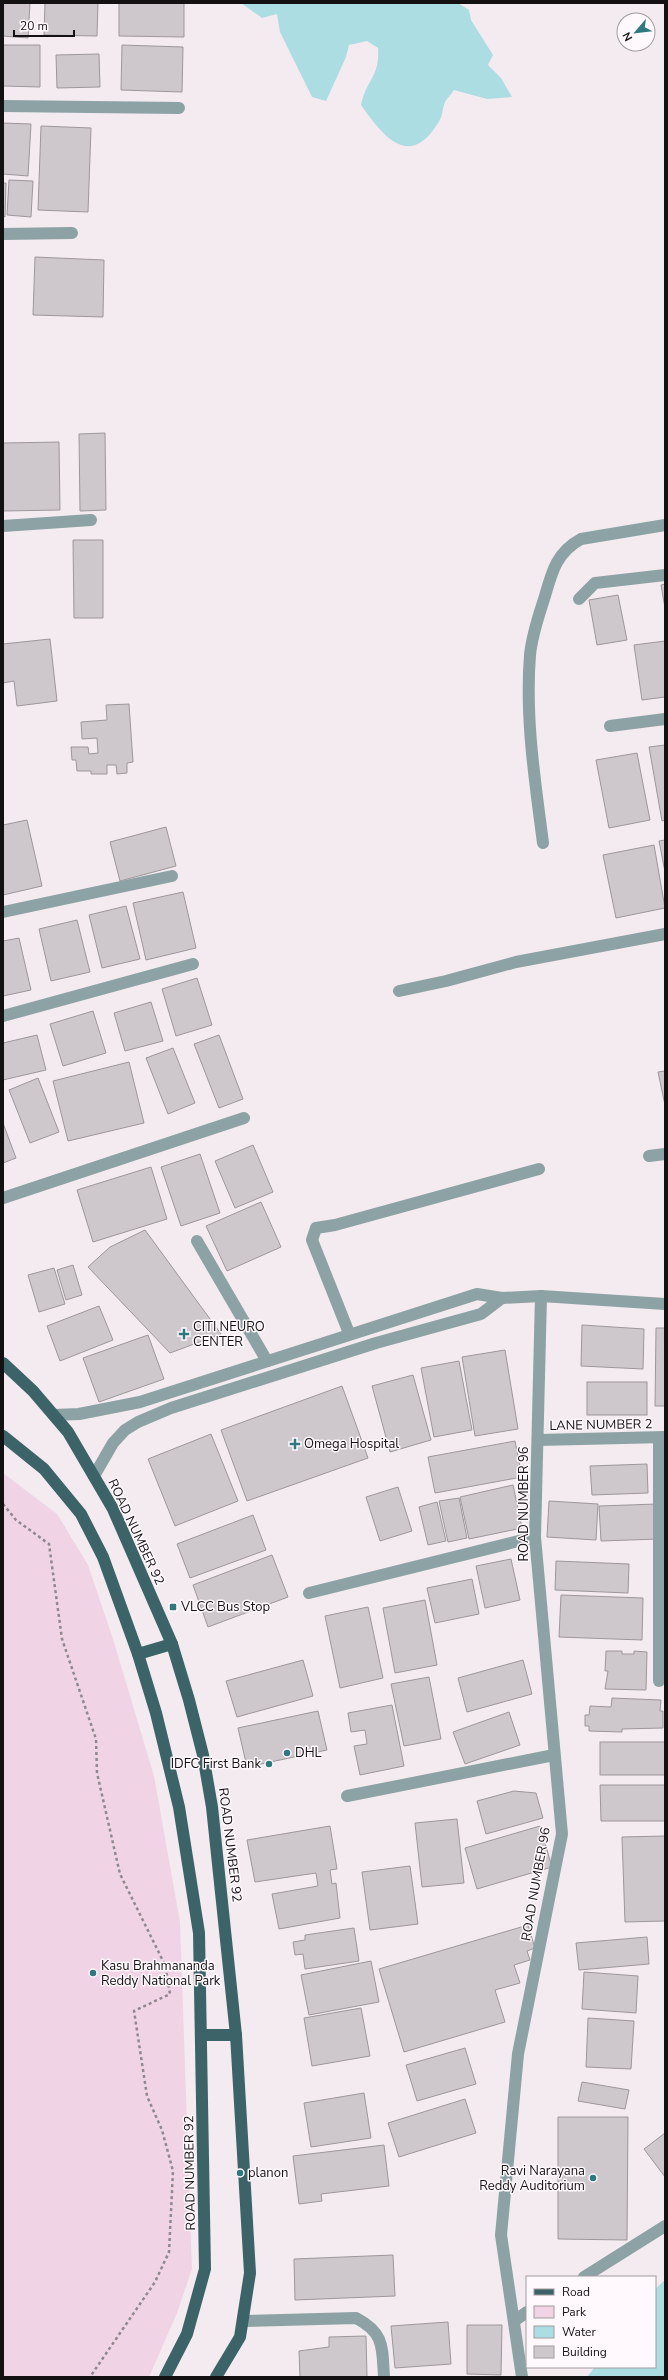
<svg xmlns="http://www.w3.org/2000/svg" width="668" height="2380" font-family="'Nunito Sans',sans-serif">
	<rect width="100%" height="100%" fill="#f3ebf0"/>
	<!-- green -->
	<polygon fill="#f0d4e6" points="3,1473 57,1514 88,1565 113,1639 154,1776 180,1922 192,2269 177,2313 149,2377 3,2377"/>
	<!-- water -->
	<g fill="#abdde3">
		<path d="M241 3H458L469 10 471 20 493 55 488 65 501 78 512 97 487 99 454 90C452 94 447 98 445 102 442 109 443 116 438 123 409 170 383 136 361 105 366 80 380 77 378 48L367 41 349 45 346 57 326 101 312 97 280 32 277 14 262 18Z"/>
		<polygon points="665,2280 665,2377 587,2377 595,2367 655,2367 655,2289"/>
	</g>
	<!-- building -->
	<g fill="#cec7cb" stroke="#9d969b">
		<polygon points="3,3 30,3 28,38 3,36"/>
		<polygon points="45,3 98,3 97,36 44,35"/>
		<polygon points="119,3 184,3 184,37 119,36"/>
		<polygon points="3,45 40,45 40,87 3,86"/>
		<polygon points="122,45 183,47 182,92 121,90"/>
		<polygon points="99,54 100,87 57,88 56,55"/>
		<polygon points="3,123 31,124 28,176 3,174"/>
		<polygon points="41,126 91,128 88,212 38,210"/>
		<polygon points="9,180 33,181 31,217 7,215"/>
		<polygon points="3,183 6,183 5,217 3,216"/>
		<polygon points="35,257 104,260 103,317 33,315"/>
		<polygon points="105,433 106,510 80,511 79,434"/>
		<polygon points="59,442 60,510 3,511 3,443"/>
		<polygon points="73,540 103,540 103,618 74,618"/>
		<polygon points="665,584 665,608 661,585"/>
		<polygon points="618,595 627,640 597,645 589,600"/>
		<polygon points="50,639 57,701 17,706 14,681 3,683 3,644"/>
		<polygon points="665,641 665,697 642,700 634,645"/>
		<polygon points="129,704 133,762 127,763 127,773 117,774 116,765 107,765 107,774 91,774 91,771 77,771 76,760 72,760 71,747 88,747 89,754 98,753 97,738 82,739 81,722 107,720 106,705"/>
		<polygon points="665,745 665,820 662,821 649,747"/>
		<polygon points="637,753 650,820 609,828 596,760"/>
		<polygon points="27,820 42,886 3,895 3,825"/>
		<polygon points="166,827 176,866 120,881 110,842"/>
		<polygon points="665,840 665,872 659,841"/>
		<polygon points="654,845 665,908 616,918 603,855"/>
		<polygon points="183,892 196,948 146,960 133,903"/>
		<polygon points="126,906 140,959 102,968 89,915"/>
		<polygon points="77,920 90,972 51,981 39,929"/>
		<polygon points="19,938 31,990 3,996 3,941"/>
		<polygon points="197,978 212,1025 176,1036 162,989"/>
		<polygon points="151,1002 163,1041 125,1051 114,1013"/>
		<polygon points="93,1011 106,1053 63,1066 50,1024"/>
		<polygon points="37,1035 46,1070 3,1080 3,1043"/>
		<polygon points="219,1035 243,1099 219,1108 194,1044"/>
		<polygon points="173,1048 195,1103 168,1114 146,1058"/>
		<polygon points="129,1062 144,1123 68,1141 53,1081"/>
		<polygon points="665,1071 665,1105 658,1072"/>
		<polygon points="38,1078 59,1132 30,1143 9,1090"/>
		<polygon points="3,1123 16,1158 3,1163"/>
		<polygon points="253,1145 273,1192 235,1208 215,1161"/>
		<polygon points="200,1154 220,1213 181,1226 161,1167"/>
		<polygon points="151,1167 167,1219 93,1242 77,1190"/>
		<polygon points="261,1202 281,1247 227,1271 206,1226"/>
		<polygon points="145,1230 221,1334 170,1353 88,1267 110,1247"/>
		<polygon points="73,1265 82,1295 66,1300 57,1270"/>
		<polygon points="54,1268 65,1304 39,1312 28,1275"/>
		<polygon points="99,1306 113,1340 60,1361 47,1326"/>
		<polygon points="582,1325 644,1329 643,1369 581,1366"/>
		<polygon points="656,1328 665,1328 665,1406 655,1406"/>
		<polygon points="148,1335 164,1379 99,1402 83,1358"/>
		<polygon points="505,1350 518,1429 475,1436 462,1357"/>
		<polygon points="459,1361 472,1430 434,1437 421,1368"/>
		<polygon points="413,1375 431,1440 390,1452 372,1386"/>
		<rect x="587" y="1382" width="60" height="33"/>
		<polygon points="342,1386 368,1458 247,1501 221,1430"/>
		<polygon points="211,1434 238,1501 175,1526 148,1459"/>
		<polygon points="515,1441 522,1477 435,1493 428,1457"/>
		<polygon points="647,1464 648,1493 592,1495 590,1466"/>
		<polygon points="513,1485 522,1528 469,1539 460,1497"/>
		<polygon points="398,1487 412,1531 380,1541 366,1497"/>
		<polygon points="459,1498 467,1538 448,1542 439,1501"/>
		<polygon points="549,1501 598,1504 596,1540 547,1537"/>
		<polygon points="437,1502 446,1541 428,1545 419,1507"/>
		<polygon points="657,1504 658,1539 601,1541 599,1506"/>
		<polygon points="253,1515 266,1550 190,1578 177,1544"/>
		<polygon points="272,1555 288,1597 208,1627 193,1585"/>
		<polygon points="511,1559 520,1600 485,1608 476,1566"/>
		<polygon points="556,1561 629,1564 628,1593 555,1590"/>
		<polygon points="472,1579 479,1614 435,1623 427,1588"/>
		<polygon points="561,1595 643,1598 642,1640 559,1637"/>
		<polygon points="425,1600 437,1665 395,1673 383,1608"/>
		<polygon points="368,1607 383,1678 340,1688 325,1616"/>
		<polygon points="606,1651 622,1651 622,1654 634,1654 634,1651 647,1652 646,1690 605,1689 608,1671 605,1671"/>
		<polygon points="303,1660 313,1696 237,1717 226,1681"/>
		<polygon points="523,1660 532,1694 467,1712 458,1678"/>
		<polygon points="429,1677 441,1739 404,1746 391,1684"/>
		<polygon points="612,1698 661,1700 660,1711 663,1711 663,1728 622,1729 622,1732 589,1731 589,1726 585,1726 585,1715 589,1715 590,1706 611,1707"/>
		<polygon points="392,1705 404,1766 360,1775 354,1746 367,1744 365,1730 351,1732 348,1713"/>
		<polygon points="318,1711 327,1750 247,1767 238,1728"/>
		<polygon points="509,1712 520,1745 465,1764 453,1732"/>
		<rect x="600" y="1742" width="65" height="33"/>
		<polygon points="600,1785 665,1785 665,1821 601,1821"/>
		<polygon points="514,1791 536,1793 543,1818 486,1834 477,1801"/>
		<polygon points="457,1819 464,1883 422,1887 415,1823"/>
		<polygon points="330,1826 337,1869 330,1870 332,1884 336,1883 340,1918 279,1929 272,1894 318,1886 316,1873 255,1882 247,1840"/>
		<polygon points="540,1826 552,1867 477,1889 465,1848"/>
		<polygon points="665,1836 665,1921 625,1922 622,1837"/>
		<polygon points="410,1866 418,1924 370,1930 362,1872"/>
		<polygon points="528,1925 535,1948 527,1951 530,1960 514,1965 520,1983 495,1990 505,2022 404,2052 379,1969"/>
		<polygon points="354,1928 359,1961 305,1969 303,1954 295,1955 293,1942 305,1940 305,1935"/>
		<polygon points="647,1937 649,1964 579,1970 576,1943"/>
		<polygon points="371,1961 379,2002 309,2015 301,1975"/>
		<polygon points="584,1972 638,1976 636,2013 582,2009"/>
		<polygon points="361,2008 370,2056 312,2066 304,2018"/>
		<polygon points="588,2018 634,2021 631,2069 586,2067"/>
		<polygon points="465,2048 476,2084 417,2101 406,2065"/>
		<polygon points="582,2082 629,2090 625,2109 578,2101"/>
		<polygon points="364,2093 371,2138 311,2147 304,2103"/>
		<polygon points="465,2099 476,2133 399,2157 388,2123"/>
		<polygon points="558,2117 628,2117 627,2240 558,2239"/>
		<polygon points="665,2133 665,2177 644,2149"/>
		<polygon points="384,2145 389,2186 321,2194 322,2201 299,2204 293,2156"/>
		<polygon points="393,2255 395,2296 295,2300 294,2259"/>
		<polygon points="448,2322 451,2364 395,2368 391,2326"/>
		<polygon points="467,2325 502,2325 501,2375 467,2374"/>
		<polygon points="366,2336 367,2377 300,2377 299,2351 329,2347 329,2337"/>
	</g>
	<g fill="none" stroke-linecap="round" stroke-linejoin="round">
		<!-- path -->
		<polyline stroke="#8e898c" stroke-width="2.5" stroke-dasharray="3 3" stroke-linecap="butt" points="3,1504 16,1520 49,1544 62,1639 96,1739 97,1773 120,1874 165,1965 170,1994 134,2011 147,2096 162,2130 173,2171 169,2252 155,2282 90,2377"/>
		<!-- minor -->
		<g stroke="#8da2a4" stroke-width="12">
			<polyline points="3,106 179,108"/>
			<polyline points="3,234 72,233"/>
			<polyline points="3,526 91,520"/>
			<polyline points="579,599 595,583 665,575"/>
			<polyline points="610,726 665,719"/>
			<path d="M543 843C535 781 525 718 530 655 532 634 539 615 545 596 552 571 557 552 581 539L665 525"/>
			<polyline points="3,912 172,876"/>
			<polyline points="399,991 446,981 516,962 665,934"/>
			<polyline points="3,1016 193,964"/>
			<polyline points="649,1156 665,1154"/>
			<polyline points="3,1198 244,1118"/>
			<polyline points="197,1241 267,1361"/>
			<polyline points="349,1333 312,1240 316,1228 335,1225 539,1169"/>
			<polyline points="54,1415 79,1414 140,1402 477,1294 502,1298 541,1296 665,1304"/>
			<polyline points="659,1438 659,1681"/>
			<polyline points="538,1440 665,1437"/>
			<polyline points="94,1476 113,1443 125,1430 138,1422 171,1408 376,1343 481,1314 502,1298"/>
			<polyline points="309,1593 535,1537"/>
			<polyline points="347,1796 554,1755"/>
			<polyline points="584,2277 665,2226"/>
			<path d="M244 2321 356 2318C385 2333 382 2348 384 2377"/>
			<polyline points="514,2321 527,2312"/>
			<polyline points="522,2377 501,2235 518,2054 562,1834 535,1537 541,1296"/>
		</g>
		<!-- major -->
		<g stroke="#3c6368" stroke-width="12">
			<polyline points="3,1363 33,1391 68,1432 113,1509 172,1644 189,1700 203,1755 212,1807 236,2035 250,2273 240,2337 216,2377"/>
			<polyline points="3,1436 44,1469 81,1514 103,1557 138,1654 156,1713 179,1807 199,1933 205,2269 187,2334 165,2377"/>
			<polyline points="138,1654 172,1644"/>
			<polyline points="201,2035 236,2035"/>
		</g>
	</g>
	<!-- markers -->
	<g fill="#2f787f" stroke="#fff9fd" stroke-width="1.5">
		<path d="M182 1328h4v4h4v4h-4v4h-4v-4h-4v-4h4z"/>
		<path d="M293 1438h4v4h4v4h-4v4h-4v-4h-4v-4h4z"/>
		<rect x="169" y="1603" width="8" height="8" rx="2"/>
		<circle cx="287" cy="1753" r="4"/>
		<circle cx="269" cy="1764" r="4"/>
		<circle cx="93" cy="1973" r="4"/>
		<circle cx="240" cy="2173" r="4"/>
		<circle cx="593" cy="2178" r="4"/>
	</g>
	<g text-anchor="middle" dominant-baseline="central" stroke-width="3" stroke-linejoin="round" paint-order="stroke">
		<!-- poi labels -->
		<g font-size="13" fill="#141113" stroke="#fff9fd" text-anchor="start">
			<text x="193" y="1327">CITI NEURO<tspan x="193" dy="15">CENTER</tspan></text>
			<text x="304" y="1444">Omega Hospital</text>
			<text x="181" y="1607">VLCC Bus Stop</text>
			<text x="295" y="1753">DHL</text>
			<text x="261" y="1764" text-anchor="end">IDFC First Bank</text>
			<text x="101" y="1966">Kasu Brahmananda<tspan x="101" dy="15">Reddy National Park</tspan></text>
			<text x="585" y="2171" text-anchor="end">Ravi Narayana<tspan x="585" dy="15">Reddy Auditorium</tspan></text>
			<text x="248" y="2173">planon</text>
		</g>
		<!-- street labels -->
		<g font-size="13" fill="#141113" stroke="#fff9fd">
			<text transform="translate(601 1425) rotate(-1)">LANE NUMBER 2</text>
			<text transform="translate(524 1504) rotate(-90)">ROAD NUMBER 96</text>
			<text transform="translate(136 1532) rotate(65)">ROAD NUMBER 92</text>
			<text transform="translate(230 1845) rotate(83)">ROAD NUMBER 92</text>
			<text transform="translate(536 1884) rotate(-80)">ROAD NUMBER 96</text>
			<text transform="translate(190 2173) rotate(-91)">ROAD NUMBER 92</text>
		</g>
	</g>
	<!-- border -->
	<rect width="668" height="2380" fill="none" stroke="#141113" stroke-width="8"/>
	<!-- legend -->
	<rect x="526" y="2276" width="130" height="92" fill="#fff9fd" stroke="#a19c9f"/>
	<rect x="534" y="2289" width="20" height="6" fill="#3c6368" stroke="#a19c9f"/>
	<text x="562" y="2296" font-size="12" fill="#141113">Road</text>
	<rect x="534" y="2306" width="20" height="12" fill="#f0d4e6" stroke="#a19c9f"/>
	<text x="562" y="2316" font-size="12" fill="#141113">Park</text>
	<rect x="534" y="2326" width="20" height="12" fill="#abdde3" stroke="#a19c9f"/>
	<text x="562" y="2336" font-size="12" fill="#141113">Water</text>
	<rect x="534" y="2346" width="20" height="12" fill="#cec7cb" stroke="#a19c9f"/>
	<text x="562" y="2356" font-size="12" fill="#141113">Building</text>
	<!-- north arrow -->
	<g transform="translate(636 32) rotate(242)"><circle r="19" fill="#fff9fd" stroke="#a19c9f"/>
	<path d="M0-3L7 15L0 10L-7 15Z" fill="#2f787f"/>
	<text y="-6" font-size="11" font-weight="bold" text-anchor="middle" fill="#141113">N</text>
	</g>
	<!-- scale -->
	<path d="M14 30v6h60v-6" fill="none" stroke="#141113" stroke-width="2"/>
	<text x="20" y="30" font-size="12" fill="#141113" stroke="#fff9fd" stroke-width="3" paint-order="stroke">20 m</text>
</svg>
